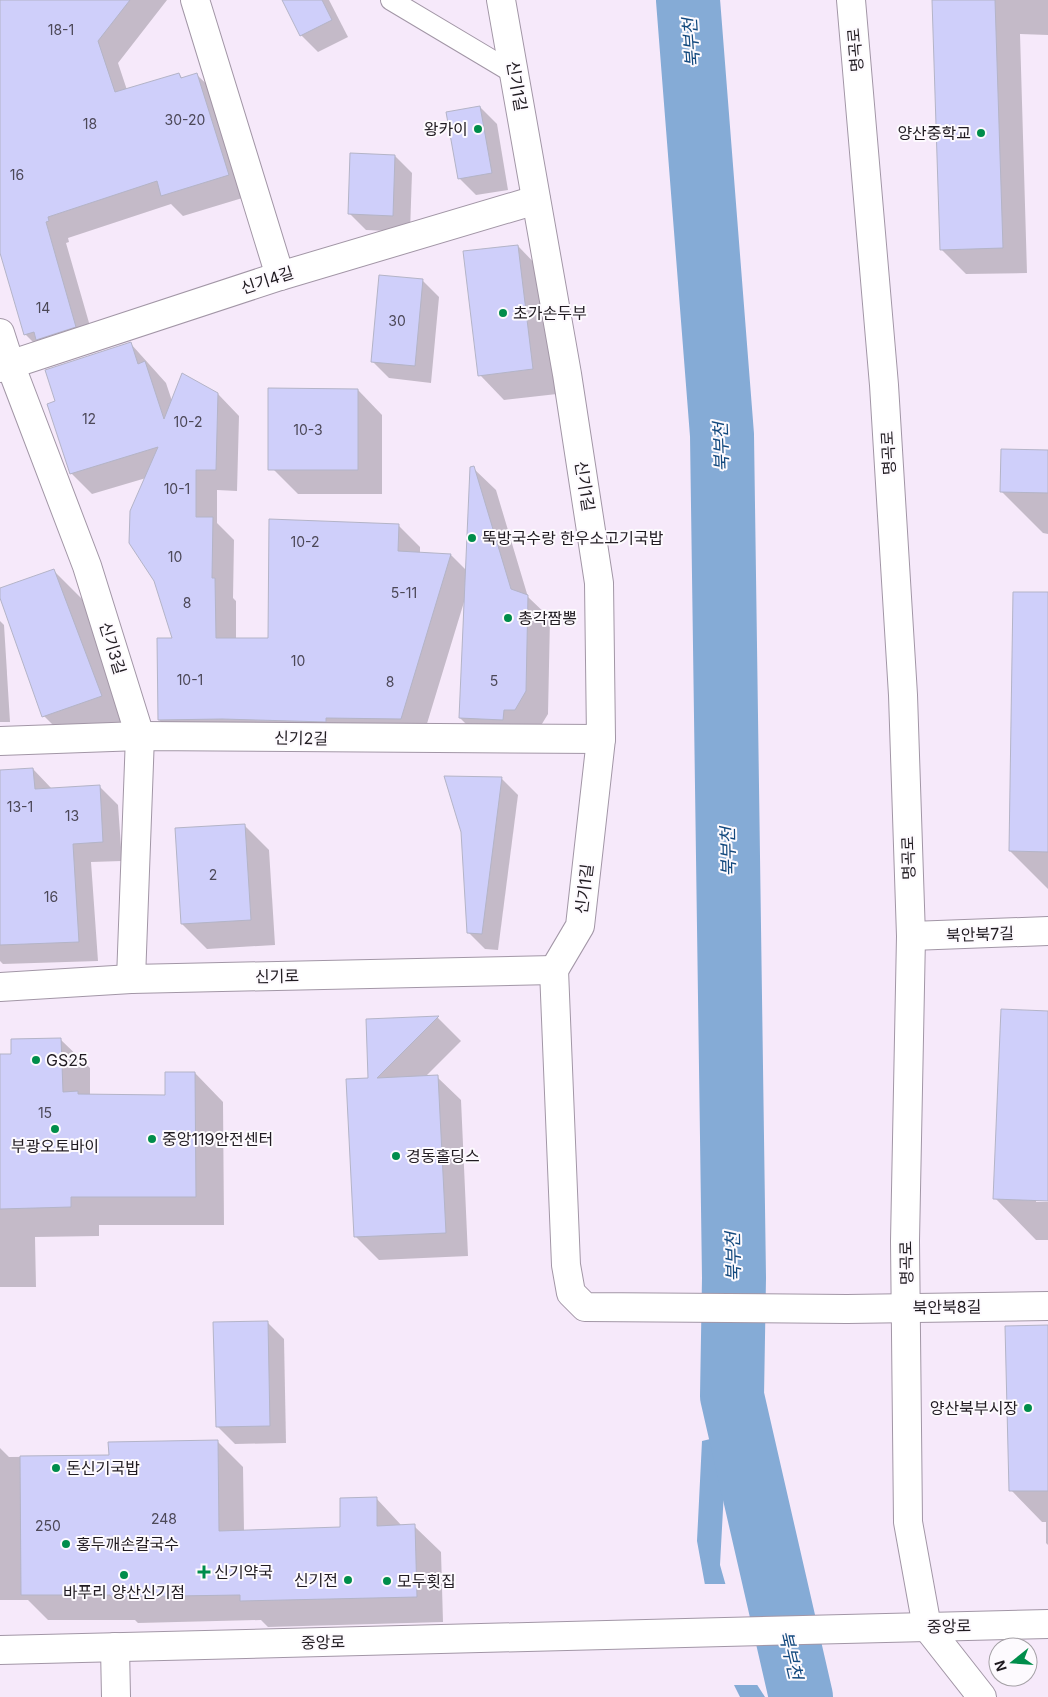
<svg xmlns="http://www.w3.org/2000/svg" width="1048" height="1697" font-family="Inter,'Noto Sans KR',sans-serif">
	<rect width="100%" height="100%" fill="#f6e9fa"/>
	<!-- water -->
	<polygon fill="#85abd6" points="727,1435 720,1565 739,1632 756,1683 765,1697 740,1697 729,1675 707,1596 697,1541 702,1441"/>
	<!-- pier -->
	<polygon fill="#f6e9fa" points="702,1584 728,1584 741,1631 760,1685 731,1685 727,1675"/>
	<!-- shadow -->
	<g fill="#0003">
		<polygon points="0,0 167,0 118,63 127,90 179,74 183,79 197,75 218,95 249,196 183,216 171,204 68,238 69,242 66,243 96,347 46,355 25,334 0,249"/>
		<polygon points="283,0 329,0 348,37 318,52 301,35"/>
		<polygon points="933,0 1048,0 1048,35 1020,34 1027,273 966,274 942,250"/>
		<polygon points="480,107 497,124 508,190 476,195 459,178"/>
		<polygon points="395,156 412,173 410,232 366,230 349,213"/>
		<polygon points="518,246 542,271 557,394 504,400 480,375"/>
		<polygon points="422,280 439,297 431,383 389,378 372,361"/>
		<polygon points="131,344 166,383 172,401 218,394 239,416 237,491 217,490 217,523 234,540 233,598 236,601 236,639 270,639 398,525 420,547 420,554 451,555 467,571 473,468 496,490 528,597 550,618 548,714 537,732 482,740 460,718 464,602 422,740 181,741 159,720 174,639 146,478 92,494 71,473 56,402"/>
		<polygon points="358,390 382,415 382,494 298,494 273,469"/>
		<polygon points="1048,451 1048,534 1043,533 1002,492"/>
		<polygon points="53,570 85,602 133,728 75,747 44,716"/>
		<polygon points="1048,594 1048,889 1010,851"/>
		<polygon points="0,621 4,625 10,722 0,722"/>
		<polygon points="33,769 52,789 99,786 118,805 122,861 91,862 98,961 3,964 0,961 0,771"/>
		<polygon points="501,778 518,795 498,950 485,949 468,932"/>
		<polygon points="244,825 269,850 275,945 207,949 182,924"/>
		<polygon points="1048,1012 1048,1200 1036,1199 1036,1202 1048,1202 1048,1240 1036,1240 995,1198"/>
		<polygon points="438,1018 461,1041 425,1077 437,1077 461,1100 468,1256 379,1260 356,1237 369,1080 367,1020"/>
		<polygon points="61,1040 90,1068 90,1096 167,1096 195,1073 223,1102 224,1225 99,1225 99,1236 35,1237 36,1287 0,1287 0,1055 12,1055"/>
		<polygon points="267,1322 284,1339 286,1443 235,1444 218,1427"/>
		<polygon points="1048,1326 1048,1545 1046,1543 1046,1522 1042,1522 1011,1490"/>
		<polygon points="217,1441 243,1467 244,1531 341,1529 376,1498 402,1526 414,1526 441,1552 443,1622 268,1627 261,1620 138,1623 135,1620 48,1620 28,1600 0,1600 0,1448 9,1457 110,1456"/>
	</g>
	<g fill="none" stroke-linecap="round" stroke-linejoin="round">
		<!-- river -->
		<polyline stroke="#85abd6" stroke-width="64" points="688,0 722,435 734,1278 732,1396 801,1697"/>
	</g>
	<!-- building -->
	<g fill="#cfcffa" stroke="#b4b4c7">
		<polygon points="0,0 130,0 98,41 115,92 179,73 181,78 197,73 229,175 161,196 157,181 48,217 49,221 46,222 76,327 36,340 34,332 24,335 0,253"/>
		<polygon points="282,0 322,0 332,20 300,36"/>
		<polygon points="932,0 995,0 1003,248 940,250"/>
		<polygon points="480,106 492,173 458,179 446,112"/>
		<polygon points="350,153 395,155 393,216 348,214"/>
		<polygon points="518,245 533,369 478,376 463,251"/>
		<polygon points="379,275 423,279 415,366 371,362"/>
		<polygon points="131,342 138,364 145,361 164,419 182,373 218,393 216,470 196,470 196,517 213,517 212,578 215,578 216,638 268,638 269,519 399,524 398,551 451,554 401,719 326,718 326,722 222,719 158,720 157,638 172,638 154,581 129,543 130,511 158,447 70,474 47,404 55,401 45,370"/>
		<polygon points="268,388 358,389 358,470 268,470"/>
		<polygon points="1001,449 1048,450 1048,493 1000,492"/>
		<polygon points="474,466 511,589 528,595 526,691 515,710 504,710 503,720 459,718 470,467"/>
		<polygon points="54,569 102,696 42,717 0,598 0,588"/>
		<polygon points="1013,592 1048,592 1048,852 1009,851"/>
		<polygon points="33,768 35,789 100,785 103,842 73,844 79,942 0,945 0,770"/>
		<polygon points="444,776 502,777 482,934 467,933 461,832"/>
		<polygon points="245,824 251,920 181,924 175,828"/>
		<polygon points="1001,1009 1048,1011 1048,1201 993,1199"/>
		<polygon points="439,1016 377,1078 438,1075 446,1233 354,1237 346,1079 368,1078 366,1019"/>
		<polygon points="61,1038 63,1092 78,1091 78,1094 165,1095 165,1072 195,1072 196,1197 71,1197 71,1207 0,1209 0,1054 11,1054 11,1039"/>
		<polygon points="268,1321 270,1426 216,1427 213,1322"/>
		<polygon points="1048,1325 1048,1491 1009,1491 1005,1326"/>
		<polygon points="218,1440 219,1531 340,1527 340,1498 377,1497 377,1526 415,1524 417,1597 240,1601 240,1595 111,1597 110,1595 21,1595 20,1456 109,1455 108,1442"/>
	</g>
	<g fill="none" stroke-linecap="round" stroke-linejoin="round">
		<!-- service casing -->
		<g stroke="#a296a6" stroke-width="22">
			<polyline id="service" points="391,0 515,74"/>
		</g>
		<!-- minor casing -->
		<g stroke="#a296a6" stroke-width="30">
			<g id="minor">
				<polyline points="195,0 280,276"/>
				<polyline points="501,0 567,374 599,583 601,739 580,926 554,970"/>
				<polyline points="0,333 10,364 87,566 140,736 131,979"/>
				<polyline points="0,368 280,276 536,200"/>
				<polyline points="0,741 140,736 601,739"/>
				<polyline points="554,970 566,1265 571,1293 585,1307 847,1309 1048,1306"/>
				<polyline points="0,987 131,979 554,970"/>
				<polyline points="115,1647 116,1697"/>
			</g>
		</g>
		<!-- tertiary casing -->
		<g stroke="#a296a6" stroke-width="30">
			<g id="tertiary">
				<polyline points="911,936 1048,931"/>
				<polyline points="0,1650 927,1627"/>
			</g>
		</g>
		<!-- secondary casing -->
		<g stroke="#a296a6" stroke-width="30">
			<g id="secondary">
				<polyline points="851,0 884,385 903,695 911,936 905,1241 908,1522 927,1627 982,1697"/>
				<polyline points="927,1627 1048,1624"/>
			</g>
		</g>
		<!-- service -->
		<use href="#service" stroke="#fff" stroke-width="20"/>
		<!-- minor -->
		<use href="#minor" stroke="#fff" stroke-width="28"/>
		<!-- tertiary -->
		<use href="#tertiary" stroke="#fff" stroke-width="28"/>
		<!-- secondary -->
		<use href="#secondary" stroke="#fff" stroke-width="28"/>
	</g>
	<!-- markers -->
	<g fill="#008d4b" stroke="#fdfafe" stroke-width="2">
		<circle cx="478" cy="129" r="5"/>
		<circle cx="981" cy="133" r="5"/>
		<circle cx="503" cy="313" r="5"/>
		<circle cx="472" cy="538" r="5"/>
		<circle cx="508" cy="618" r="5"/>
		<circle cx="36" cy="1060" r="5"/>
		<circle cx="55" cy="1129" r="5"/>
		<circle cx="152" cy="1139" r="5"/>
		<circle cx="396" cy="1156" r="5"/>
		<circle cx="1028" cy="1408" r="5"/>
		<circle cx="56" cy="1468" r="5"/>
		<circle cx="66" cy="1544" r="5"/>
		<path d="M201.5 1564.5h5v5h5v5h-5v5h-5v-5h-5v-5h5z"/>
		<circle cx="124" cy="1575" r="5"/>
		<circle cx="348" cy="1580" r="5"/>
		<circle cx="387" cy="1581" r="5"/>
	</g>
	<g text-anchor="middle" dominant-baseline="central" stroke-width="4" stroke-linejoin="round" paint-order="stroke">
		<!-- number labels -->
		<g font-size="14" fill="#4c4857">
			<text x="61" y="29">18-1</text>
			<text x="185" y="119">30-20</text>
			<text x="90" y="123">18</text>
			<text x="17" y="174">16</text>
			<text x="43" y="307">14</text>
			<text x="397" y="320">30</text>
			<text x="89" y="418">12</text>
			<text x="188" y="421">10-2</text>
			<text x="308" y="429">10-3</text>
			<text x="177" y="488">10-1</text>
			<text x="305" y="541">10-2</text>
			<text x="175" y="556">10</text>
			<text x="404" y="592">5-11</text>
			<text x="187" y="602">8</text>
			<text x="298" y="660">10</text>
			<text x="190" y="679">10-1</text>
			<text x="494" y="680">5</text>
			<text x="390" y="681">8</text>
			<text x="20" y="806">13-1</text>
			<text x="72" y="815">13</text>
			<text x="213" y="874">2</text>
			<text x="51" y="896">16</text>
			<text x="45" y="1112">15</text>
			<text x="164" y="1518">248</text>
			<text x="48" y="1525">250</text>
		</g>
		<!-- street labels -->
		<g font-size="16" fill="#201b21" stroke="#fdfafe">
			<text transform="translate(855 50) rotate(-95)">명곡로</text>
			<text transform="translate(517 86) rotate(80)">신기1길</text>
			<text transform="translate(267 280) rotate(-18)">신기4길</text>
			<text transform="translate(888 453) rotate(-93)">명곡로</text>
			<text transform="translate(585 486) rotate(81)">신기1길</text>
			<text transform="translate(113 648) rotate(73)">신기3길</text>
			<text transform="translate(301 738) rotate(1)">신기2길</text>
			<text transform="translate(908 858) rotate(-92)">명곡로</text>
			<text transform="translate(584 889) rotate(-83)">신기1길</text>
			<text transform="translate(980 934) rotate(-2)">북안북7길</text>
			<text transform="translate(277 976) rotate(-1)">신기로</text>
			<text transform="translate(906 1263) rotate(-91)">명곡로</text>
			<text transform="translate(947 1307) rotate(-1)">북안북8길</text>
			<text transform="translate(949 1626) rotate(-1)">중앙로</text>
			<text transform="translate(323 1642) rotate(-1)">중앙로</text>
		</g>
		<!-- poi labels -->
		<g font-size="16" fill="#201b21" stroke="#fdfafe" text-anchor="start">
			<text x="468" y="129" text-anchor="end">왕카이</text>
			<text x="971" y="133" text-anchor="end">양산중학교</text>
			<text x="513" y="313">초가손두부</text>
			<text x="482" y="538">뚝방국수랑 한우소고기국밥</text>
			<text x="518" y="618">총각짬뽕</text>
			<text x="46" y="1060">GS25</text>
			<text x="162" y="1139">중앙119안전센터</text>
			<text x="55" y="1146" text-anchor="middle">부광오토바이</text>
			<text x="406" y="1156">경동홀딩스</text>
			<text x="1018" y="1408" text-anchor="end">양산북부시장</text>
			<text x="66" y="1468">돈신기국밥</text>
			<text x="76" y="1544">홍두깨손칼국수</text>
			<text x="214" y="1572">신기약국</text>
			<text x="338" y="1580" text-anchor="end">신기전</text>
			<text x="397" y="1581">모두횟집</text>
			<text x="124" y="1592" text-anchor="middle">바푸리 양산신기점</text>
		</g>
		<!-- water labels -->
		<g font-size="18" font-style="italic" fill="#13497e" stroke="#fdfafe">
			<text transform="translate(691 43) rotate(-94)">북부천</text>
			<text transform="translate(721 447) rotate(-92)">북부천</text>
			<text transform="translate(728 852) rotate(-91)">북부천</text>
			<text transform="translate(733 1257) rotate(-91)">북부천</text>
			<text transform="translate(791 1655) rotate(77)">북부천</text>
		</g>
	</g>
	<!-- north arrow -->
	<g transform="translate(1013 1662) rotate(253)"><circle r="24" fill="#fdfafe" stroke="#a5a1a6"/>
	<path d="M0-4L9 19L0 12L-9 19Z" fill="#008d4b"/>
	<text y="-8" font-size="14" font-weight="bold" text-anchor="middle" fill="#201b21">N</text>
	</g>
</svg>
